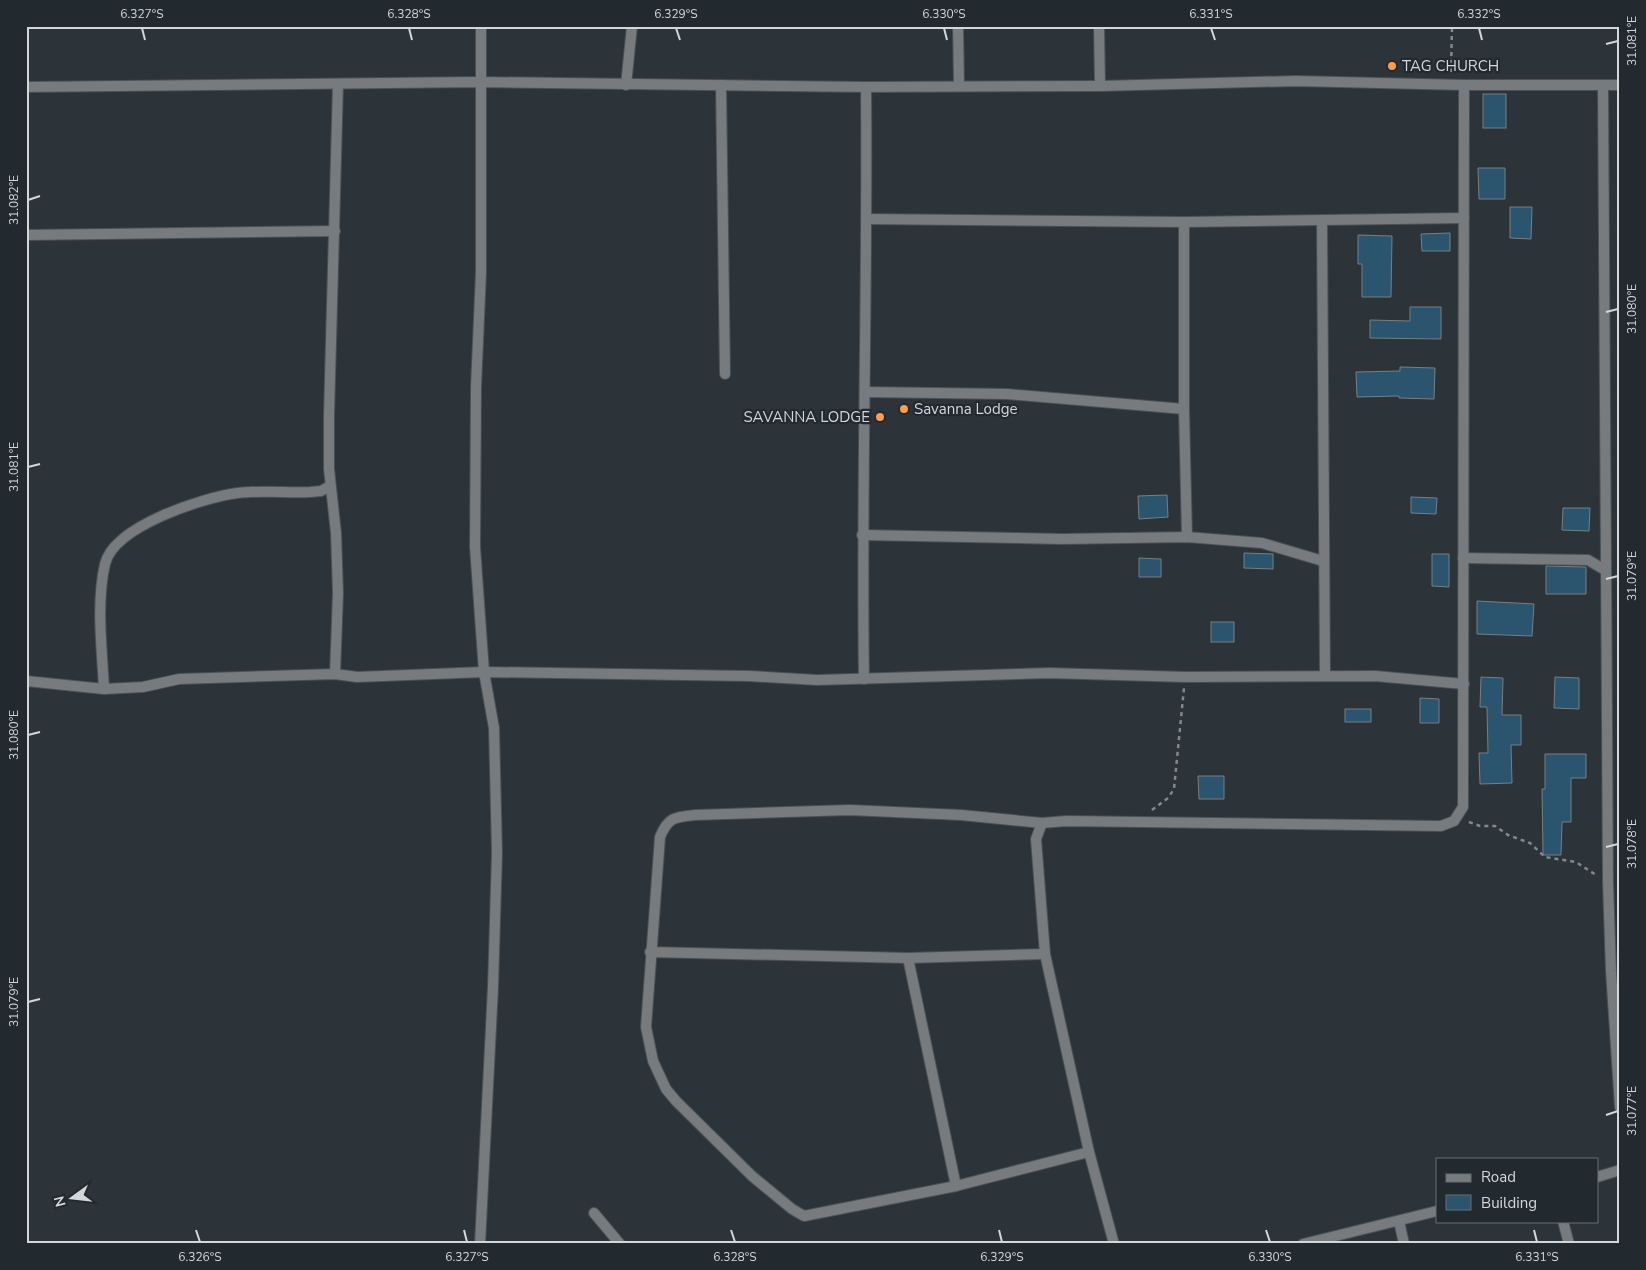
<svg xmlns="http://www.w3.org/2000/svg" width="1646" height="1270" font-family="'Nunito Sans',sans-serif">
	<rect width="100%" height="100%" fill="#2c3439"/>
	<!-- building -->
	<g fill="#2b556e" stroke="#767f85">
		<rect x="1483" y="94" width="23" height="34"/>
		<polygon points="1478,168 1505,168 1505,199 1479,199"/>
		<polygon points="1510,207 1532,207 1531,239 1510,238"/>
		<polygon points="1450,233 1450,251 1422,251 1421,234"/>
		<polygon points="1358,235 1392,236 1391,297 1362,297 1362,264 1358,264"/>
		<polygon points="1410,307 1441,307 1441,339 1370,338 1370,320 1410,321"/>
		<polygon points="1400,367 1435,368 1434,399 1399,398 1399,396 1357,397 1356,372 1400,371"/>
		<polygon points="1167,495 1168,517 1139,519 1138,496"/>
		<polygon points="1411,497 1437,498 1436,514 1411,513"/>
		<polygon points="1563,508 1590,508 1589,531 1562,530"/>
		<polygon points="1244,553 1273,554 1273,569 1244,568"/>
		<polygon points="1432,554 1449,554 1449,587 1432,586"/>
		<polygon points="1139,558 1161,559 1161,577 1139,577"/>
		<polygon points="1546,566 1586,567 1586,594 1546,594"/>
		<polygon points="1477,601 1534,604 1532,636 1477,634"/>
		<rect x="1211" y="622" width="23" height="20"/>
		<polygon points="1481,677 1503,678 1502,715 1521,715 1521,745 1511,745 1512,783 1480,784 1479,753 1488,753 1487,707 1480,707"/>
		<polygon points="1555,677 1579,678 1579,709 1554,708"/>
		<polygon points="1420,698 1439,699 1439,723 1420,723"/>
		<rect x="1345" y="709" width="26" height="13"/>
		<polygon points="1545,754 1586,754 1586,778 1571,778 1571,822 1562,822 1561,855 1543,855 1542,789 1545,789"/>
		<polygon points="1198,776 1224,776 1224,799 1199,799"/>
	</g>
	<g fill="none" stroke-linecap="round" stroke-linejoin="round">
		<!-- minor casing -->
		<g stroke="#4a5156" stroke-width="12">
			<g id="minor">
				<polyline points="958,26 959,86"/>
				<polyline points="1099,26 1100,86"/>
				<polyline points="626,85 632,26"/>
				<polyline points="721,85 725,374"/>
				<polyline points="1603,85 1608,883 1611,971 1620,1107"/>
				<polyline points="26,87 479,82 866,87 1100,86 1296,81 1464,85 1620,85"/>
				<polyline points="867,219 1184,222 1464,218"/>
				<polyline points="1184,222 1184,409 1187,537"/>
				<polyline points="1322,222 1325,676"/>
				<polyline points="26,235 335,231"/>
				<polyline points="865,392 1007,394 1184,409"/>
				<polyline points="862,535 1062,539 1187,537 1262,543 1323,561"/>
				<polyline points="1463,558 1588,560 1605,570"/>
				<polyline points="335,674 338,593 336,533 329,469 329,415 338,84"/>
				<path d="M864 679C861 481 868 284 866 87"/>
				<polyline points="26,681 104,689 143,687 179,679 335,674 357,677 484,672 749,676 817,680 1049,673 1185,677 1375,676 1464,684"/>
				<path d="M104 689C102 649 96 603 105 564 114 526 204 497 238 493 262 490 287 493 310 492L321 491 330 486"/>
				<path d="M1042 823 961 815 850 810 695 815C675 817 668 817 660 837L646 1027 653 1061 666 1089 676 1101 752 1176 792 1209 804 1216 956 1186 1089 1152"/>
				<polyline points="650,952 908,958 1045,954"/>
				<polyline points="908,958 956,1186"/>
				<polyline points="1597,1177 1620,1170"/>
				<polyline points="594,1213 620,1244"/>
				<polyline points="1399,1221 1404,1244"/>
				<polyline points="1563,1221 1569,1244"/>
				<polyline points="480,1244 493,987 497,853 494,728 484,672 475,547 476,387 481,272 481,26"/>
				<polyline points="1114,1244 1089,1152 1045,954 1036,839 1042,823 1066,821 1441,826 1454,821 1463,807 1464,85"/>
				<polyline points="1303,1244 1437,1211"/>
			</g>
		</g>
		<!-- path -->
		<g stroke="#82888c" stroke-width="2.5" stroke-dasharray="4 4" stroke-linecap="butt">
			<polyline points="1451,72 1452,26"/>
			<polyline points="1152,810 1168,798 1174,789 1184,688"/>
			<polyline points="1469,822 1480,826 1495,826 1508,835 1530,843 1545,857 1576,862 1596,875"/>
		</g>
		<!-- minor -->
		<use href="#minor" stroke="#777b7d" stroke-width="10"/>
	</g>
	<!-- ticks -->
	<path fill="none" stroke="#d2d7da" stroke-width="2" d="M142 28 145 40M409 28 412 40M676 28 680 40M944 28 947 40M1211 28 1215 40M1479 28 1482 40M1606 44 1618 41M28 200 40 196M1606 312 1618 309M28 467 40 464M1606 579 1618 576M28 735 40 732M1606 847 1618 844M28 1002 40 999M1606 1115 1618 1111M196 1230 200 1242M464 1230 467 1242M731 1230 735 1242M999 1230 1002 1242M1266 1230 1270 1242M1534 1230 1537 1242"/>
	<!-- markers -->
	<g fill="#fc9d54" stroke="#232a2f" stroke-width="2">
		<circle cx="1392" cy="66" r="5"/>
		<circle cx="904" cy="409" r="5"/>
		<circle cx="880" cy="417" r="5"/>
	</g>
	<g text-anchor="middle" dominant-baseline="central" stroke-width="4.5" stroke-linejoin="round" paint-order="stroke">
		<!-- poi labels -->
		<g font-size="15" fill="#d2d7da" stroke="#232a2f" text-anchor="start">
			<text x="1402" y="66">TAG CHURCH</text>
			<text x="914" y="409">Savanna Lodge</text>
			<text x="870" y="417" text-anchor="end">SAVANNA LODGE</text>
		</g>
	</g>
	<!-- border -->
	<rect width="1646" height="1270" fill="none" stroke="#232a2f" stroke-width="55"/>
	<!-- legend -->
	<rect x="1436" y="1158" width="162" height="65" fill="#232a2f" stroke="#696f73"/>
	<rect x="1446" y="1174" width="25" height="8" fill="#777b7d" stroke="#696f73"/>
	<text x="1481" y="1182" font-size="15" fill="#d2d7da">Road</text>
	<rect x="1446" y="1195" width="25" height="15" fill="#2b556e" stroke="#696f73"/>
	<text x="1481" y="1208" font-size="15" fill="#d2d7da">Building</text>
	<!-- north arrow -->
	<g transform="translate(72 1198) rotate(255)" stroke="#232a2f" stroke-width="4" paint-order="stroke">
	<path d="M0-4L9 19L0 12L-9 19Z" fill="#d2d7da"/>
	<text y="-8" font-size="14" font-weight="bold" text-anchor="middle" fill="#d2d7da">N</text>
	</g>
	<rect x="28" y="28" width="1590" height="1214" fill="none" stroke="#d2d7da" stroke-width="2"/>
	<g font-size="12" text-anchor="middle" fill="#d2d7da">
		<text x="142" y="18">6.327°S</text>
		<text x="409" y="18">6.328°S</text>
		<text x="676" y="18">6.329°S</text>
		<text x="944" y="18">6.330°S</text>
		<text x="1211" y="18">6.331°S</text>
		<text x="1479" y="18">6.332°S</text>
		<text transform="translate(1632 41) rotate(-90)" y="4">31.081°E</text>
		<text transform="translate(14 200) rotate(-90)" y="4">31.082°E</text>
		<text transform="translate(1632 309) rotate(-90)" y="4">31.080°E</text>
		<text transform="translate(14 467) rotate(-90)" y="4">31.081°E</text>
		<text transform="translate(1632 576) rotate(-90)" y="4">31.079°E</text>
		<text transform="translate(14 735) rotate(-90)" y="4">31.080°E</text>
		<text transform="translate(1632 844) rotate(-90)" y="4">31.078°E</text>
		<text transform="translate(14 1002) rotate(-90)" y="4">31.079°E</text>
		<text transform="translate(1632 1111) rotate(-90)" y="4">31.077°E</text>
		<text x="200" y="1261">6.326°S</text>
		<text x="467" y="1261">6.327°S</text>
		<text x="735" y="1261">6.328°S</text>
		<text x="1002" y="1261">6.329°S</text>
		<text x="1270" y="1261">6.330°S</text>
		<text x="1537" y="1261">6.331°S</text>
	</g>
</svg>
